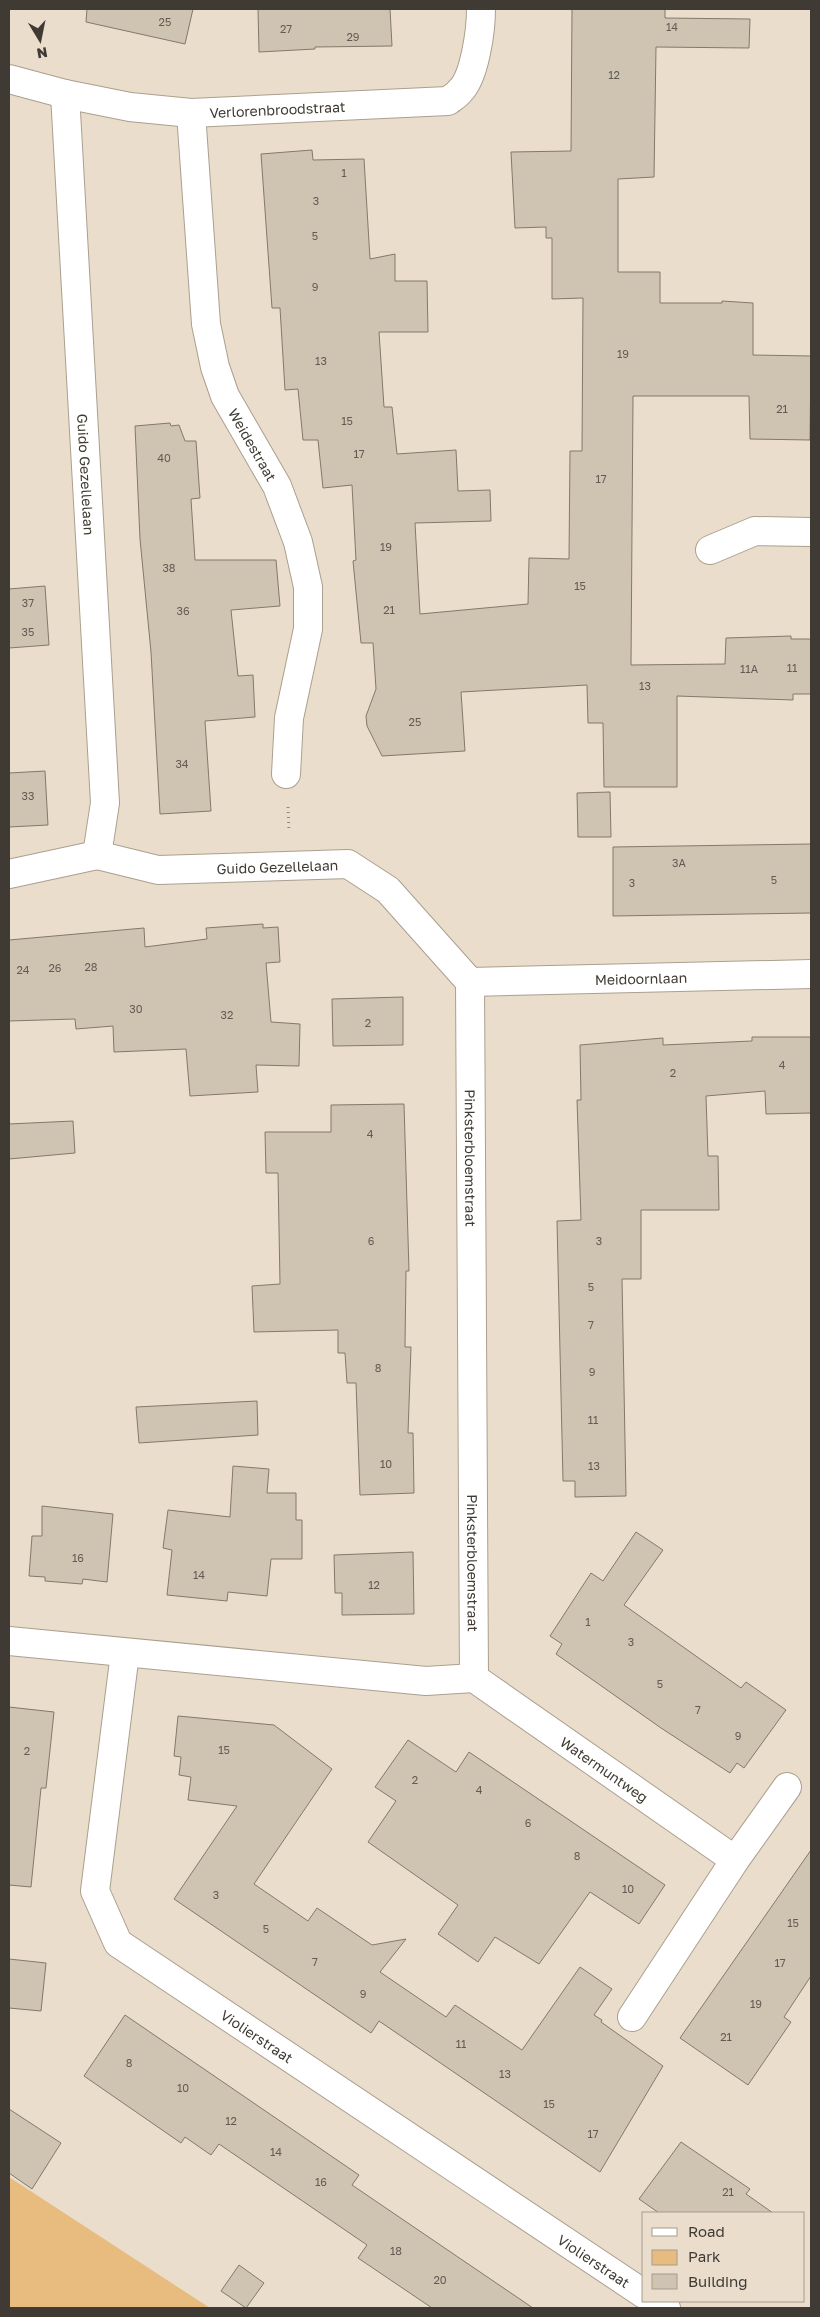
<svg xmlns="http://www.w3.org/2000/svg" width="820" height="2317" font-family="'Golos Text',sans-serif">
	<rect width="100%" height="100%" fill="#eaddcc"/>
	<!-- green -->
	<polygon fill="#e8bc7f" points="9,2177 210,2308 9,2308"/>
	<!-- building -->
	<g fill="#cfc3b2" stroke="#847969">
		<polygon points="87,9 193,9 185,44 86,22"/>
		<polygon points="258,9 390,9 392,46 315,47 315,49 259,52"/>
		<polygon points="572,9 665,9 665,18 750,19 749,48 656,47 654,177 618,179 618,272 660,272 660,303 722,303 722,301 753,303 753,355 811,356 810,440 750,439 749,396 633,396 631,665 725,664 726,638 791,636 791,639 811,639 811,694 793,694 793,700 677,696 677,787 604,787 603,723 588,723 587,685 461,692 465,751 382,756 367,726 366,716 376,689 373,643 361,643 353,561 356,560 352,485 323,488 318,440 303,440 298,389 285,390 280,308 272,308 261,154 312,150 313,160 364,159 370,259 395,254 395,281 427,281 428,332 379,332 384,407 392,407 397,454 456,450 458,491 490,490 491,521 415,523 420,614 528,604 529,558 569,559 570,451 582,451 583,298 552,299 552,238 546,238 546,227 515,228 511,152 571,151"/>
		<polygon points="170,423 171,426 179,425 185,441 196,441 200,498 191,499 195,560 276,560 280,606 231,610 238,676 253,675 255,717 205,721 211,811 160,814 151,652 140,539 135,426"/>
		<polygon points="45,586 49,645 9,648 9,589"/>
		<polygon points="45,771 48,825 9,827 9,773"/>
		<polygon points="610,792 611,837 578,837 577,793"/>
		<polygon points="811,844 811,913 613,916 613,847"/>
		<polygon points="263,924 263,928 278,927 280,962 266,963 271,1022 300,1024 299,1066 256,1065 258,1092 190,1096 186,1049 114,1052 113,1026 76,1029 75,1019 9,1021 9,940 144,928 145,947 207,939 206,928"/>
		<polygon points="403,997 403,1045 333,1046 332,999"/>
		<polygon points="752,1037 811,1037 811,1113 766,1114 765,1091 706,1096 708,1156 718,1156 719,1210 641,1210 641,1279 622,1279 626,1496 575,1497 575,1481 563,1481 557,1221 581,1220 577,1100 581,1100 580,1045 663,1038 663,1045 752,1041"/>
		<polygon points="404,1104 409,1271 406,1271 405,1347 411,1347 408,1433 413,1433 414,1493 360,1495 356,1383 347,1383 345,1353 338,1353 338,1330 254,1332 252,1286 280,1284 278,1173 266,1173 265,1132 331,1132 331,1105"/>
		<polygon points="73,1121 75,1153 9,1159 9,1124"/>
		<polygon points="257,1401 258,1435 139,1443 136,1407"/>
		<polygon points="233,1466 269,1469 267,1493 296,1493 296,1520 302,1520 302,1559 271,1559 267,1596 228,1592 227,1601 167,1595 172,1550 163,1548 168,1510 230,1517"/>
		<polygon points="42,1506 113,1514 107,1582 83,1579 82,1584 45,1581 45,1577 29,1576 32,1536 42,1536"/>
		<polygon points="636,1532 663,1550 624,1605 741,1688 746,1682 786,1710 744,1768 737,1763 730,1773 661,1728 556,1654 562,1644 550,1636 591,1573 603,1581"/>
		<polygon points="413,1552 414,1614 342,1615 342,1593 335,1593 334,1555"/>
		<polygon points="9,1707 54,1712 46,1788 41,1788 31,1887 9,1885"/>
		<polygon points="178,1716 274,1725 332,1769 254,1884 308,1921 317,1908 372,1945 406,1939 380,1972 446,2017 455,2005 522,2050 580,1967 612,1989 594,2015 602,2020 601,2022 663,2066 600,2172 379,2021 371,2033 174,1899 237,1806 188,1800 191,1777 179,1775 181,1757 174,1756"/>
		<polygon points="408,1740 456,1772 469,1752 665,1885 639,1924 590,1892 539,1964 495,1937 478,1962 438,1934 458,1905 368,1842 396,1801 375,1787"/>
		<polygon points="811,1850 811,1976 784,2017 791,2022 748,2085 680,2038"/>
		<polygon points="9,1959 46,1963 41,2011 9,2008"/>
		<polygon points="125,2015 359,2175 352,2185 533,2308 432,2308 358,2258 367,2245 219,2144 211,2155 185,2137 181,2143 84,2076"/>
		<polygon points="9,2109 61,2143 32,2189 9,2173"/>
		<polygon points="681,2142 750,2189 746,2194 773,2213 659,2213 639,2199"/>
		<polygon points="239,2265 264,2283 246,2308 221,2291"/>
	</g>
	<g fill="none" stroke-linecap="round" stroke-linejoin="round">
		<!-- minor casing -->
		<g stroke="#ab9f8f" stroke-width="30">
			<g id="minor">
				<path id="s1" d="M9 79 65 94 130 107 191 113 448 101C452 98 457 95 460 91 475 77 481 29 481 9"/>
				<path id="s2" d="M65 94 105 803 97 855 158 870 348 864 388 890 470 982"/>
				<path id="s3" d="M191 113 206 324 215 367 225 396 277 486 298 542 308 587V629L289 718 286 774"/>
				<polyline points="710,550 755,531 811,532"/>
				<polyline points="9,874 97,855"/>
				<path id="s4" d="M470 982 474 1678"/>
				<path id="s5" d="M470 982 811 974"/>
				<polyline points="9,1641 426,1681 474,1678"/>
				<path id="s6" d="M125 1653 95 1891 118 1943 644 2294"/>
				<path id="s7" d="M474 1678 735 1860 632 2017"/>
				<polyline points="735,1860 787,1787"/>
				<polyline points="654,2301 666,2308"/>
			</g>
		</g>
		<!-- path -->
		<polyline stroke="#91897d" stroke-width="3" stroke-dasharray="1 4" stroke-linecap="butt" points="288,807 289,831"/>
		<!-- minor -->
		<use href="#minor" stroke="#fff" stroke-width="28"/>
	</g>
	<g text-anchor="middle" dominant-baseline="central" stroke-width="4" stroke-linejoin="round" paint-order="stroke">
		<!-- number labels -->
		<g font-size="11" fill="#635c54">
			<text x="165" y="21">25</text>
			<text x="672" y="26">14</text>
			<text x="286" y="28">27</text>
			<text x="353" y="36">29</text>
			<text x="614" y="74">12</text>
			<text x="344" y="172">1</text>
			<text x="316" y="200">3</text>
			<text x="315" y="235">5</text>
			<text x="315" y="286">9</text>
			<text x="623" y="353">19</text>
			<text x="321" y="360">13</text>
			<text x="782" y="408">21</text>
			<text x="347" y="420">15</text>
			<text x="359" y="453">17</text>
			<text x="164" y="457">40</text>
			<text x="601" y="478">17</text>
			<text x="386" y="546">19</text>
			<text x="169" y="567">38</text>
			<text x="580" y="585">15</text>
			<text x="28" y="602">37</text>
			<text x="389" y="609">21</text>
			<text x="183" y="610">36</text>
			<text x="28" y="631">35</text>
			<text x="792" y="667">11</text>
			<text x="749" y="668">11A</text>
			<text x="645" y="685">13</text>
			<text x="415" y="721">25</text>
			<text x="182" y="763">34</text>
			<text x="28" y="795">33</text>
			<text x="679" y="862">3A</text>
			<text x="774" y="879">5</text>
			<text x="632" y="882">3</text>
			<text x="91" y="966">28</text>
			<text x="55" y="967">26</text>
			<text x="23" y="969">24</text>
			<text x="136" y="1008">30</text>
			<text x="227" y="1014">32</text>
			<text x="368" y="1022">2</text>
			<text x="782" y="1064">4</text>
			<text x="673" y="1072">2</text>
			<text x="370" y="1133">4</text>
			<text x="371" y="1240">6</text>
			<text x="599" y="1240">3</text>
			<text x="591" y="1286">5</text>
			<text x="591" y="1324">7</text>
			<text x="378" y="1367">8</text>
			<text x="592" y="1371">9</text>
			<text x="593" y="1419">11</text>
			<text x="386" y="1463">10</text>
			<text x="594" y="1465">13</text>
			<text x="78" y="1557">16</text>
			<text x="199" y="1574">14</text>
			<text x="374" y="1584">12</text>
			<text x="588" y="1621">1</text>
			<text x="631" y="1641">3</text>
			<text x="660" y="1683">5</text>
			<text x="698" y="1709">7</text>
			<text x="738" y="1735">9</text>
			<text x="224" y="1749">15</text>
			<text x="27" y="1750">2</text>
			<text x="415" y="1779">2</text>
			<text x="479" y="1789">4</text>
			<text x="528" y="1822">6</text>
			<text x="577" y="1855">8</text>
			<text x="628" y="1888">10</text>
			<text x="216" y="1894">3</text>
			<text x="793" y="1922">15</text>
			<text x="266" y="1928">5</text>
			<text x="315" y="1961">7</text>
			<text x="780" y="1962">17</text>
			<text x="363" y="1993">9</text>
			<text x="756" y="2003">19</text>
			<text x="726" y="2036">21</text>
			<text x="461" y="2043">11</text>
			<text x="129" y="2062">8</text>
			<text x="505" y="2073">13</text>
			<text x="183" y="2087">10</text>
			<text x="549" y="2103">15</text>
			<text x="231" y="2120">12</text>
			<text x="593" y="2133">17</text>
			<text x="276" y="2151">14</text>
			<text x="321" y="2181">16</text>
			<text x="728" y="2191">21</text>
			<text x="396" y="2250">18</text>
			<text x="440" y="2279">20</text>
		</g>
		<!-- street labels -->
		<g font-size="14" fill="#3f3a34" stroke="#eaddcc">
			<text stroke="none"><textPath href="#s1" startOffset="272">Verlorenbroodstraat</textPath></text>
			<text stroke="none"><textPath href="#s3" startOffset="342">Weidestraat</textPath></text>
			<text stroke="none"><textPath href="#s2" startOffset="381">Guido Gezellelaan</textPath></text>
			<text stroke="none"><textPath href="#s2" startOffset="945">Guido Gezellelaan</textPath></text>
			<text stroke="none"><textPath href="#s5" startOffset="171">Meidoornlaan</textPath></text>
			<text stroke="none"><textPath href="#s4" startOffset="176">Pinksterbloemstraat</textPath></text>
			<text stroke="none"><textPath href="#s4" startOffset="581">Pinksterbloemstraat</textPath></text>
			<text stroke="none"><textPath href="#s7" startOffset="159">Watermuntweg</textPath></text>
			<text stroke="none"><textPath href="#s6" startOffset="464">Violierstraat</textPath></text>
			<text stroke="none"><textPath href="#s6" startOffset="869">Violierstraat</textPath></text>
		</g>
	</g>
	<!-- border -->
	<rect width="820" height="2317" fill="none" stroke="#3f3a34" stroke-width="20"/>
	<!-- legend -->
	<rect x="642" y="2212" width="162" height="90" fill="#eaddcc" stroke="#a69c8f"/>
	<rect x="652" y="2228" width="25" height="8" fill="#ffffff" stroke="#a69c8f"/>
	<text x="688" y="2237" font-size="15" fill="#3f3a34">Road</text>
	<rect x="652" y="2250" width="25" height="15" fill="#e8bc7f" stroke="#a69c8f"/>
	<text x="688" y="2262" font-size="15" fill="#3f3a34">Park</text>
	<rect x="652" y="2274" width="25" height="15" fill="#cfc3b2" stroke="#a69c8f"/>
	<text x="688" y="2287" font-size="15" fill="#3f3a34">Building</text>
	<!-- north arrow -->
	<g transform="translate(40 40) rotate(170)" stroke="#eaddcc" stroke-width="4" paint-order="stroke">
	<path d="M0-4L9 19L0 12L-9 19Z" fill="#3f3a34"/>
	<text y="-8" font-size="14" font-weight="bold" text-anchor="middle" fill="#3f3a34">N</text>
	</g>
</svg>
